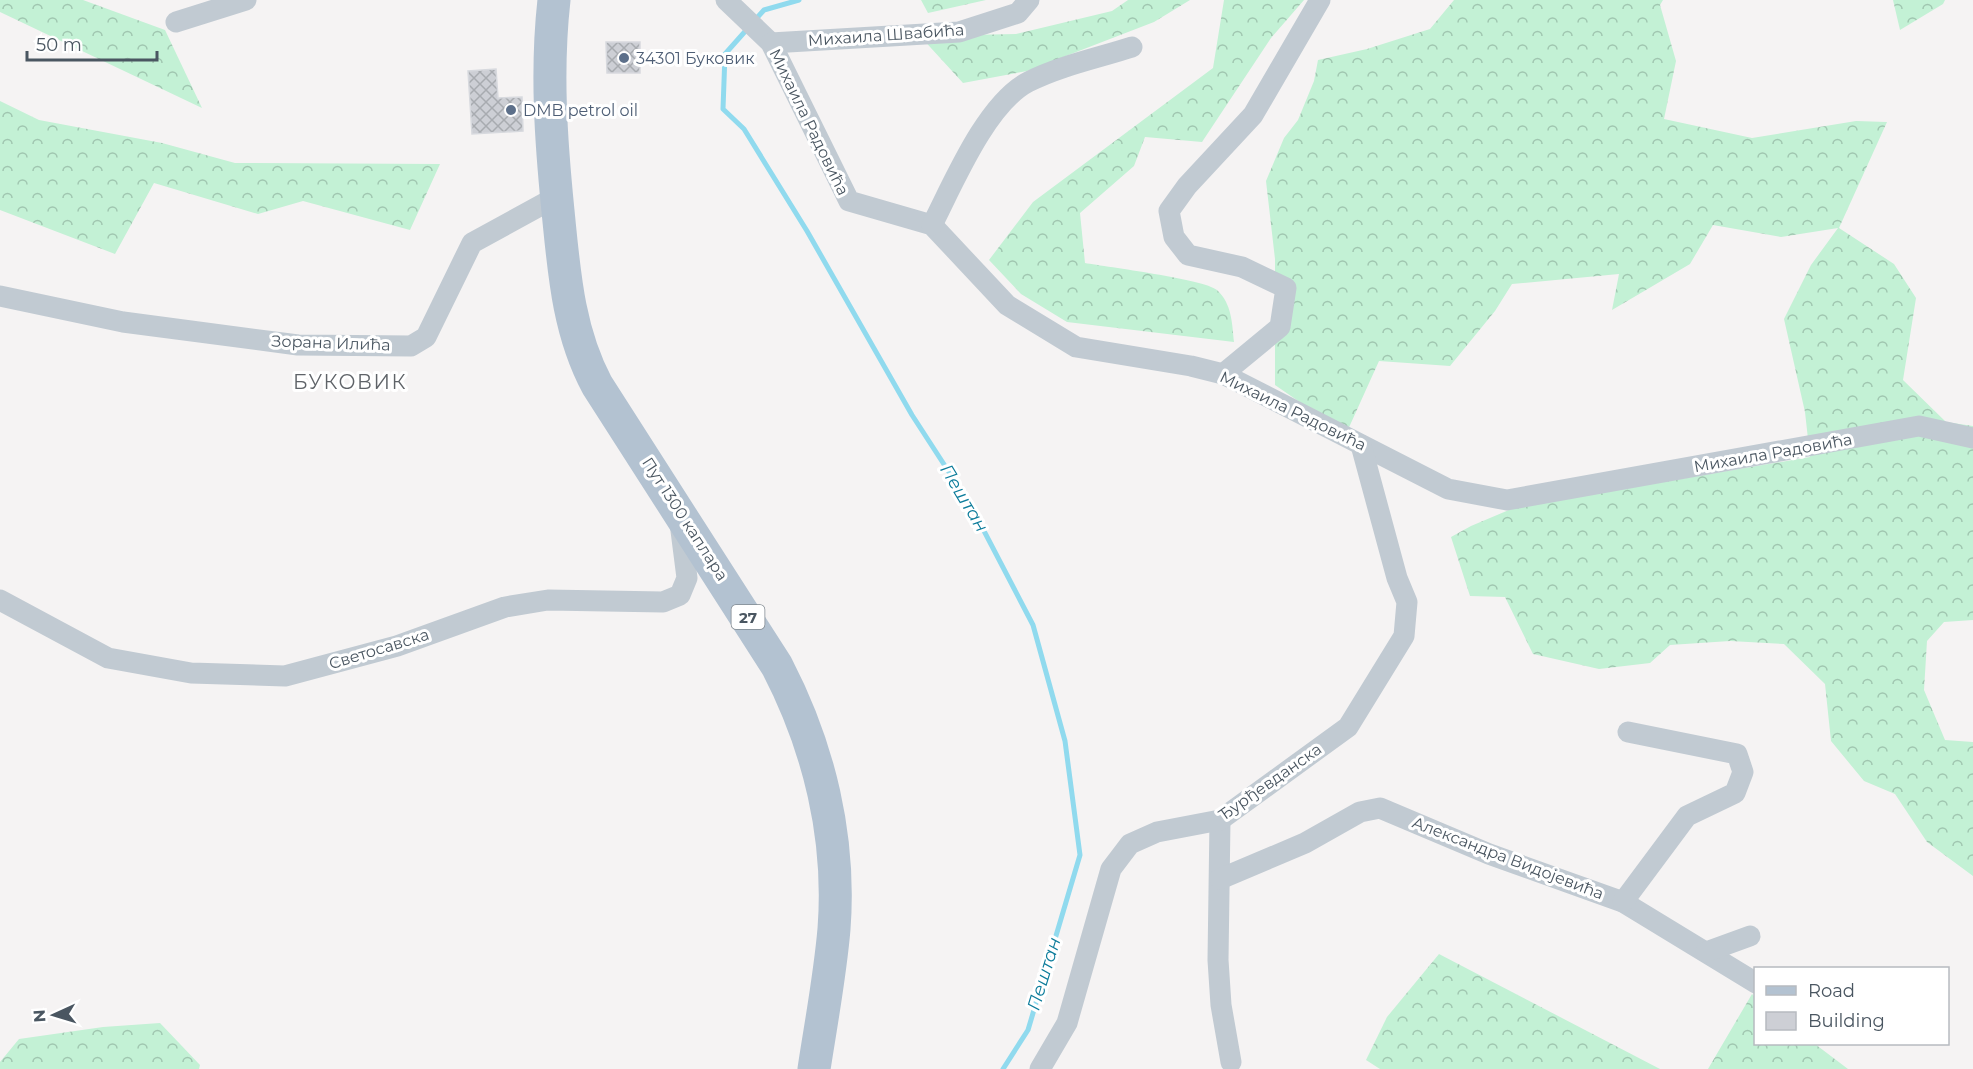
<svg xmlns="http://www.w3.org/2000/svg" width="1973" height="1069" font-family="Montserrat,sans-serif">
	<defs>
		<pattern id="forest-crowns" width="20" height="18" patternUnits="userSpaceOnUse" patternTransform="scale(1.5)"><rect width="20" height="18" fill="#c3f1d5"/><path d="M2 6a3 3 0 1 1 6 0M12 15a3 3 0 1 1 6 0" fill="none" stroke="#a0c6b0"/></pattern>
		<pattern id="building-cross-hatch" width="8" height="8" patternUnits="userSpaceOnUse" patternTransform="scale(1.5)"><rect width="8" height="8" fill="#cdcfd5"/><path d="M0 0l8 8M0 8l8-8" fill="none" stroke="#a8abb0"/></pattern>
	</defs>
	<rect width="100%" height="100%" fill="#f5f3f3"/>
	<!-- forest -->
	<g fill="url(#forest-crowns)">
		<polygon points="0,0 83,0 165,30 202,108 0,12"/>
		<polygon points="921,0 986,0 928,13"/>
		<polygon points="1128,0 1190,0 1154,22 1027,71 963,83 920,36 1016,34 1112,11"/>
		<path d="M1224 0H1304L1271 38 1202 142 1145 137 1134 166 1080 213 1085 263C1107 267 1204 279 1217 290 1232 304 1232 323 1234 342L1067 322 1021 294 989 260 1033 202 1213 68Z"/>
		<polygon points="1454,0 1663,0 1660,5 1676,61 1664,119 1752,138 1856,121 1887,122 1839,228 1894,264 1916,298 1903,380 1946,422 1973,426 1973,620 1944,622 1927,641 1924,690 1945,740 1973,742 1973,876 1927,842 1895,794 1864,781 1831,741 1825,684 1784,644 1730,641 1670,645 1650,663 1599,669 1533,654 1505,597 1470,596 1451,537 1471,526 1516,507 1810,457 1805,412 1784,319 1811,265 1838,228 1781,237 1713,225 1690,264 1612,310 1619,274 1512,284 1495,311 1450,366 1379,361 1346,434 1275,385 1275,259 1266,181 1284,138 1298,120 1314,81 1318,60 1367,49 1430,29"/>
		<polygon points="1893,0 1945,0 1943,4 1900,30"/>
		<polygon points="0,101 39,120 162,143 235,163 440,164 410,230 303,201 258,214 154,183 115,254 0,210"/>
		<polygon points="1439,954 1660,1069 1380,1069 1366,1060 1387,1017"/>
		<polygon points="1752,994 1755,997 1756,1044 1815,1044 1848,1069 1708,1069"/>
		<polygon points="160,1023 200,1065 199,1069 0,1069 0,1062 19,1039 103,1027"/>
	</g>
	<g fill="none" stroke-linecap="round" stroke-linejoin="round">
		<!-- stream -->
		<g stroke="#90daee" stroke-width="5">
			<polyline points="755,20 764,10 799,0"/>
			<polyline points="749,27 725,54 723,109 744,129 807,231 912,415 971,506 1033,625 1065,741 1080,855 1028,1030 1003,1069"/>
		</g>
	</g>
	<!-- building -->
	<g fill="url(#building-cross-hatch)" stroke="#d7d9de" stroke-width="1.5">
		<polygon points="606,42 640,42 640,73 607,73"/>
		<polygon points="496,69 498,98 522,97 523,131 472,134 468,71"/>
	</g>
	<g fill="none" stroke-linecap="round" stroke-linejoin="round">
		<!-- street -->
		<g stroke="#c1cad2" stroke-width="21">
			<polyline points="726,0 771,43 849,201 932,225 1007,305 1076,347 1191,366 1223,374 1448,489 1507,500 1919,426 1973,438"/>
			<polyline points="176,22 246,0"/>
			<polyline points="771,43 959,32 1018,13 1029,0"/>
			<path d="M932 225C953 184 986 104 1028 82 1059 66 1098 58 1132 47"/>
			<polyline points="0,296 123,322 298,345 411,346 426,337 472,243 556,197"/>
			<polyline points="1223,374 1280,327 1286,288 1242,267 1188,255 1174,237 1169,211 1187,186 1253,115 1320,0"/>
			<polyline points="0,600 108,658 191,673 285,676 397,646 505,607 548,600 663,602 680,595 687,578 680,523"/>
			<polyline points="1220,820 1218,960 1221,1005 1231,1062"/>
			<polyline points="1220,879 1305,843 1360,812 1380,808 1489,854 1623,902 1756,983"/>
			<polyline points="1623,902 1687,816 1735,793 1743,772 1737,754 1628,732"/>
			<polyline points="1706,952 1750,936"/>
			<polyline points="1040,1069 1067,1023 1111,869 1130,844 1157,832 1220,820 1348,727 1404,636 1407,602 1397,578 1361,445"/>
		</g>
		<!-- primary -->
		<path stroke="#b3c2d1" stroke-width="33" d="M554 0C546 71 551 141 558 211 564 271 568 331 597 385L777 666C819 747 841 837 834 929 830 976 821 1023 814 1069"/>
	</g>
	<!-- markers -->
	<g fill="#5c6f8a" stroke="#fff" stroke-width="2">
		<circle cx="624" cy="58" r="6"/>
		<circle cx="511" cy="110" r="6"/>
	</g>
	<g text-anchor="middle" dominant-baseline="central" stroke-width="6" stroke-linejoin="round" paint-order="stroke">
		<!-- shield labels -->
		<rect fill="#fff" stroke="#808990" stroke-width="1.5" x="731.5" y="605" width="33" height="24" rx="4.5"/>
		<g font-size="15" font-weight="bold" fill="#4a5661">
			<text x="748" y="617">27</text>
		</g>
		<!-- street labels -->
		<g font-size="16" fill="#4a5661" stroke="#fff">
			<text transform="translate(886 35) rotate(-4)">Михаила Швабића</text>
			<text transform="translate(809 122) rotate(64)">Михаила Радовића</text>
			<text transform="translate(331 343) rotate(2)">Зорана Илића</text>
			<text transform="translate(1293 411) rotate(26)">Михаила Радовића</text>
			<text transform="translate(1773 453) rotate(-10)">Михаила Радовића</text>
			<text transform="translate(685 519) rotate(57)">Пут 1300 каплара</text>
			<text transform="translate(379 649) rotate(-17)">Светосавска</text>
			<text transform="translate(1270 782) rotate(-35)">Ђурђевданска</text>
			<text transform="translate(1508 858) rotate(21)">Александра Видојевића</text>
		</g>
		<!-- service labels -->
		<g font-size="16" fill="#4e5e75" stroke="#fff" text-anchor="start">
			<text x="636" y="58">34301 Буковик</text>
			<text x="523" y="110">DMB petrol oil</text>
		</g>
		<!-- water labels -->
		<g font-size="18" font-style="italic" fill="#0c7c9b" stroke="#fff">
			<text transform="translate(964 498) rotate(59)">Пештан</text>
			<text transform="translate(1044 974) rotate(-73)">Пештан</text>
		</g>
		<!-- quarter labels -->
		<g font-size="20" letter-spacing="1.5" fill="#5f6368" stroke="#fff">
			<text x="350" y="382">БУКОВИК</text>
		</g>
	</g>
	<!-- legend -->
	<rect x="1754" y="967" width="195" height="78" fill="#ffffff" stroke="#b7bbc0" stroke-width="1.5"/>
	<rect x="1766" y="986" width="30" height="9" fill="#b3c2d1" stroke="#b7bbc0" stroke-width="1.5"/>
	<text x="1808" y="997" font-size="18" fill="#4a5661">Road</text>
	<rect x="1766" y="1012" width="30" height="18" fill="#cdcfd5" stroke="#b7bbc0" stroke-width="1.5"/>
	<text x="1808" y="1027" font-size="18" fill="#4a5661">Building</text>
	<!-- north arrow -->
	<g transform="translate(54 1015) rotate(266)" stroke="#ffffff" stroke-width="4.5" paint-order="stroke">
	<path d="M0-4.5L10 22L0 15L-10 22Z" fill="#4a5661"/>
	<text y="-9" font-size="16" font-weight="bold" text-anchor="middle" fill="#4a5661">N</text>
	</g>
	<!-- scale -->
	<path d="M27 51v9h130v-9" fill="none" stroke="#4a5661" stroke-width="3"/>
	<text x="36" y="51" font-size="18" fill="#4a5661" stroke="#ffffff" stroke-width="4.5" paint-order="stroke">50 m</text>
</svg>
